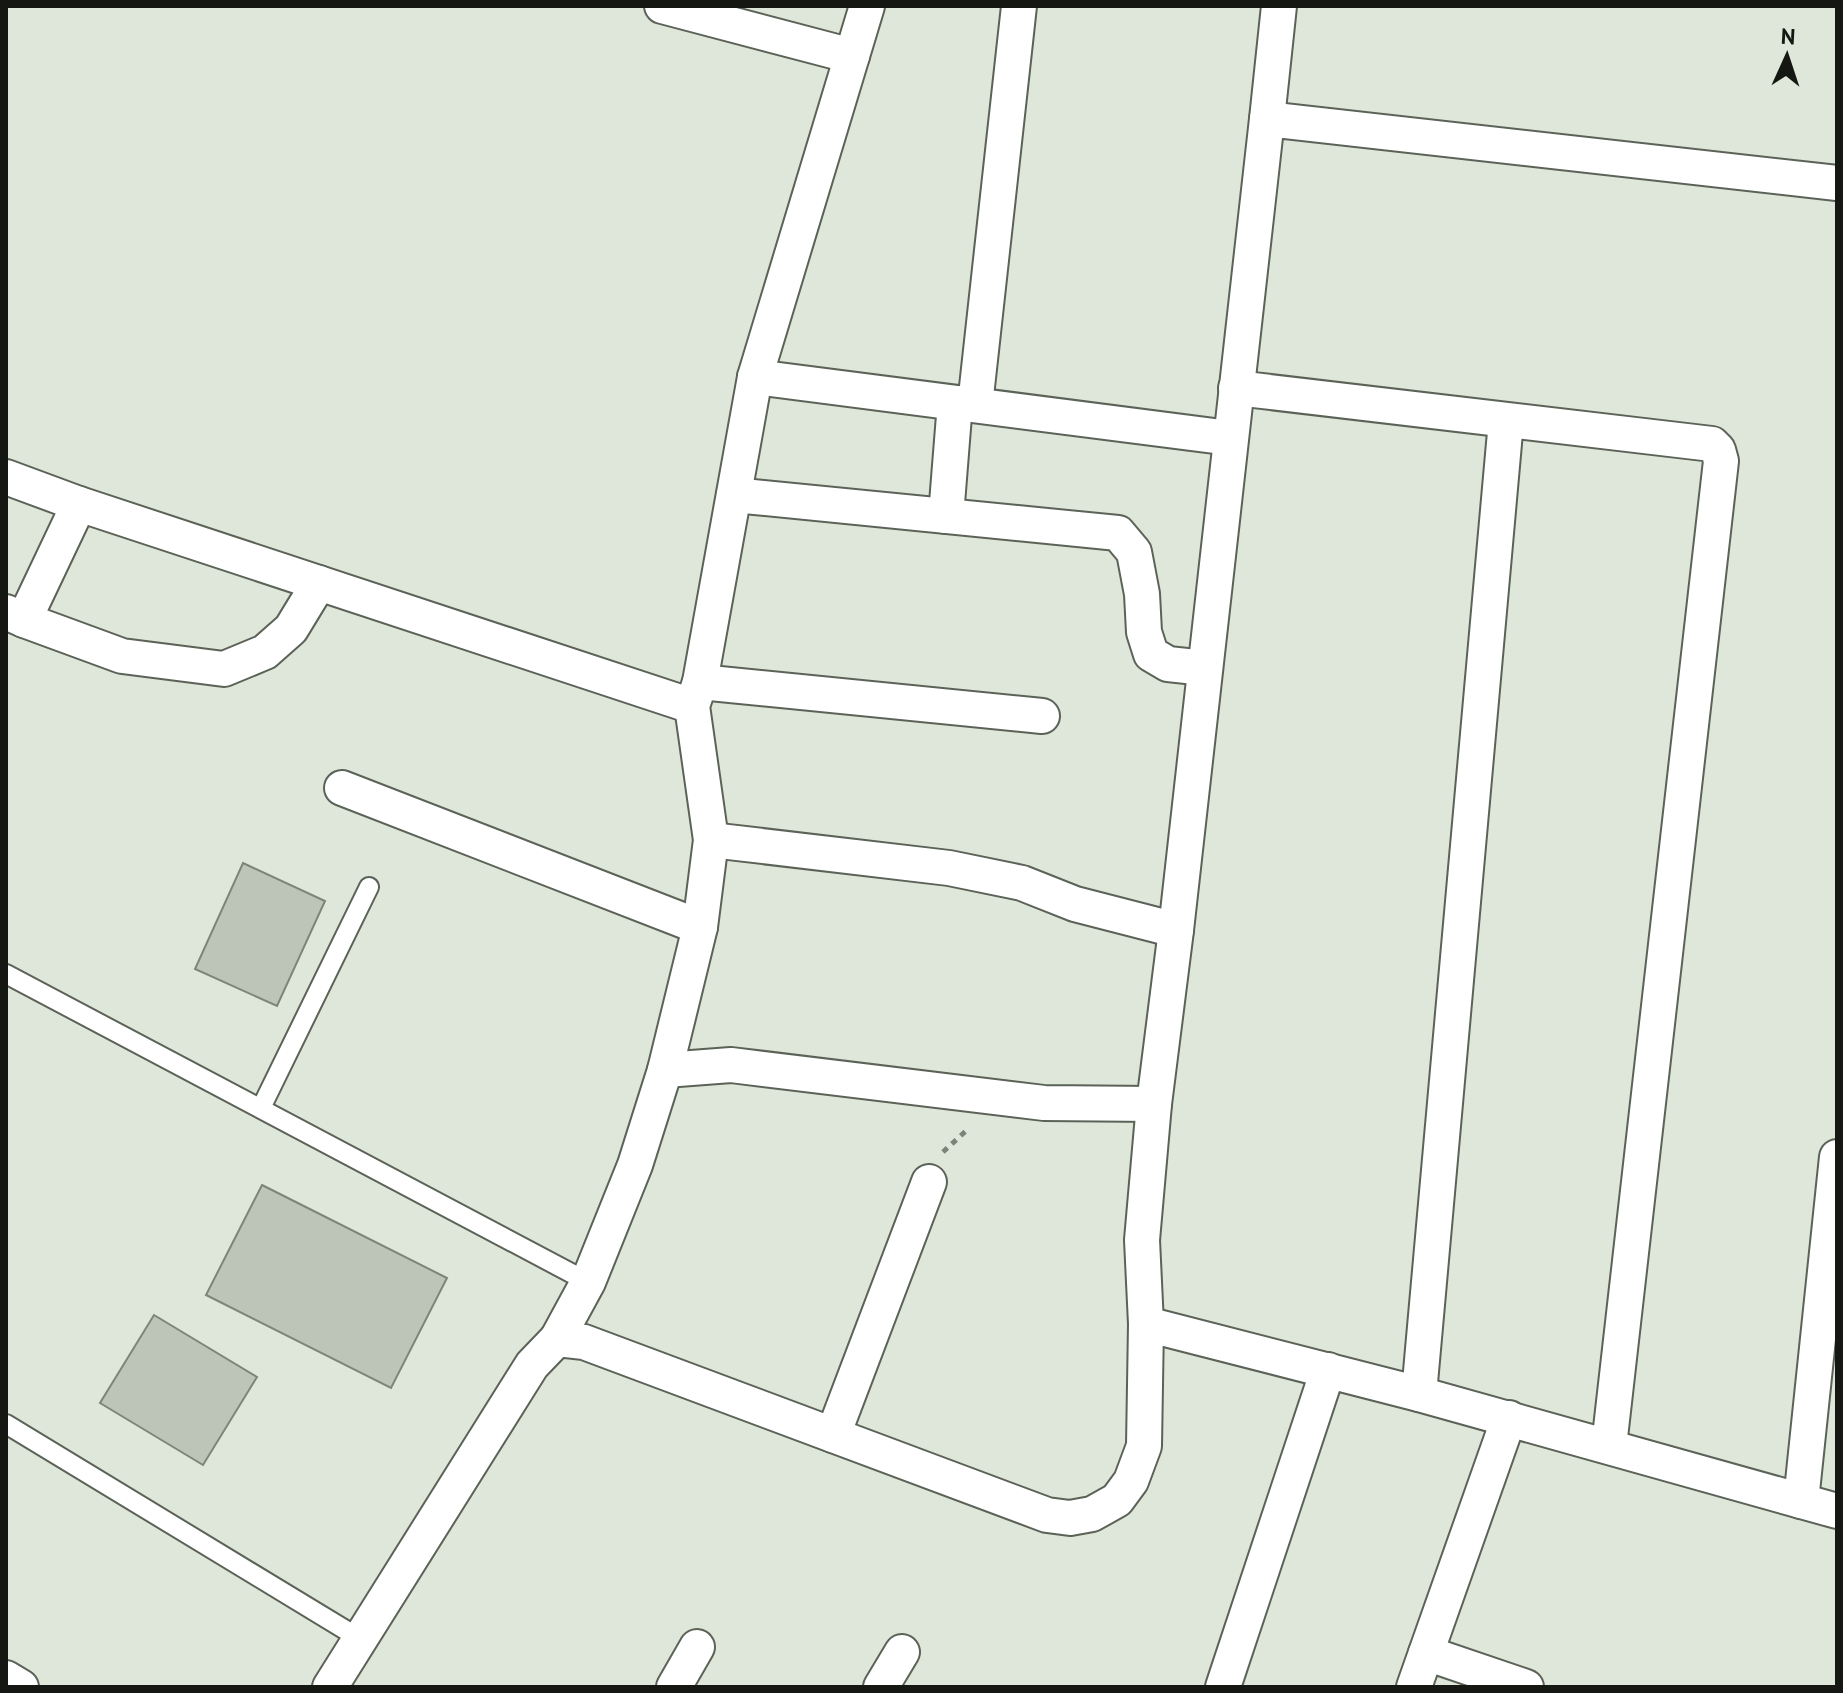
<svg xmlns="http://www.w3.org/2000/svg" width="1843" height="1693" font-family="'PT Sans',sans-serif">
	<rect width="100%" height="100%" fill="#dfe7da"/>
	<!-- building -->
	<g fill="#bdc5b9" stroke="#7d8579" stroke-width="2">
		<polygon points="243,863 325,901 277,1006 195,969"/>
		<polygon points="262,1185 447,1278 391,1388 206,1295"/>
		<polygon points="154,1315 257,1377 203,1465 100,1403"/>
	</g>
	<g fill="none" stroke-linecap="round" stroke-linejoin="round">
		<!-- lane casing -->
		<g stroke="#5b6257" stroke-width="22">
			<g id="lane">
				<polyline points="6,974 588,1282"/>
				<polyline points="261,1108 369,887"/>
				<polyline points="6,1424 362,1640"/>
			</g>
		</g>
		<!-- street casing -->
		<g stroke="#5b6257" stroke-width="38">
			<g id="street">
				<polyline points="662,6 852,56"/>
				<polyline points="1267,119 1279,6"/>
				<polyline points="755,377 1230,438"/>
				<polyline points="1236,388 1712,444 1718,450 1721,461 1609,1446"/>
				<polyline points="975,405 1019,6"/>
				<polyline points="6,477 79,504 692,706"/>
				<polyline points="734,495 1118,533 1134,552 1142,594 1144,632 1151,654 1168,664 1205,668"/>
				<polyline points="946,516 955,403"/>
				<polyline points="6,612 24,620 79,504"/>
				<polyline points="24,620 122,656 224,669 265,652 291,629 319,583"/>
				<polyline points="700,682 1042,716"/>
				<polyline points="342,788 700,927"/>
				<polyline points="711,840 949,868 1022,883 1075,904 1176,930"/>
				<polyline points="665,1070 731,1065 1044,1103 1154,1104"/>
				<polyline points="1146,1324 1419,1394 1837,1511"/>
				<polyline points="557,1339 588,1282 635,1165 665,1070 700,927 711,840 692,706 700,682 755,377 867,6"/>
				<polyline points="1419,1394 1506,421"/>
				<polyline points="833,1435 929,1182"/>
				<polyline points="1801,1501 1837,1157"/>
				<polyline points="1426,1653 1526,1687"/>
				<polyline points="6,1678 21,1687"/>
				<polyline points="330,1687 532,1365 557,1339 584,1342 1047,1515 1070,1518 1092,1514 1117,1500 1131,1481 1144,1446 1146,1324 1142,1240 1154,1104 1176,930 1267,119 1837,183"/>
				<polyline points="674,1687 697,1647"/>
				<polyline points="881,1687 902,1652"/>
				<polyline points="1223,1687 1328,1370"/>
				<polyline points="1414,1687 1509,1418"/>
			</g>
		</g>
		<!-- path -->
		<polyline stroke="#7d837a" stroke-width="5" stroke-dasharray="6 6" stroke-linecap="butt" points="943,1152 968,1129"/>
		<!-- lane -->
		<use href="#lane" stroke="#fff" stroke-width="18"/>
		<!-- street -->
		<use href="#street" stroke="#fff" stroke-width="34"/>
	</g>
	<!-- border -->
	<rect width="1843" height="1693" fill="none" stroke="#141712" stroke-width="16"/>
	<!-- north arrow -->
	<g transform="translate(1787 56) rotate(3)" stroke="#dfe7da" stroke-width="6" paint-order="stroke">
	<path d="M0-6L14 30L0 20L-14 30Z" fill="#141712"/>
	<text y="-12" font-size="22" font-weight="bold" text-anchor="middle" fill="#141712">N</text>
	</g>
</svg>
